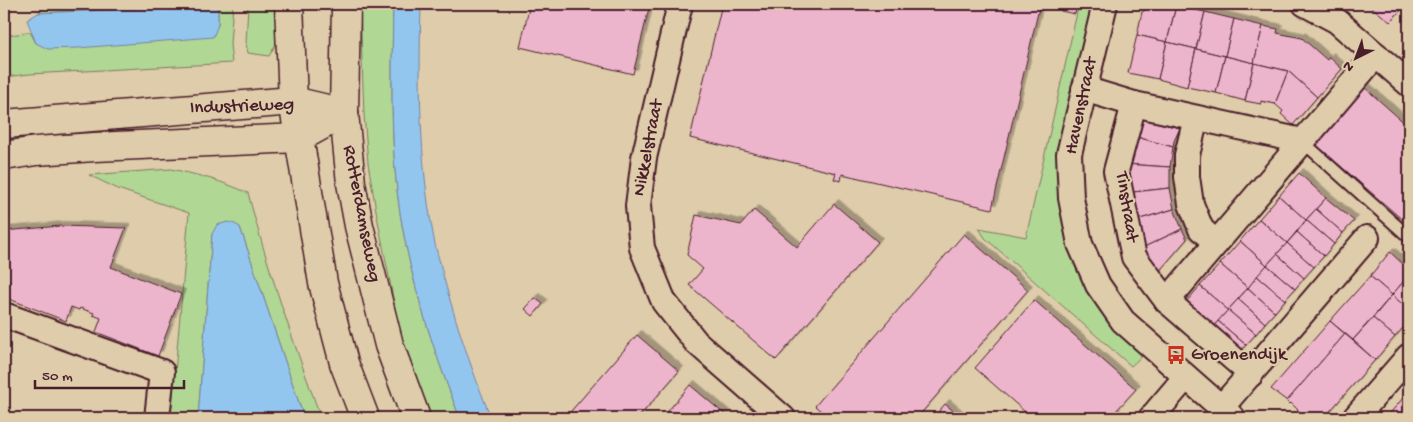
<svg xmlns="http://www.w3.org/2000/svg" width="1413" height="422" font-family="'Gochi Hand',sans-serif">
	<defs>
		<filter id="shadow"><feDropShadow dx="4.5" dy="-4.5" stdDeviation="0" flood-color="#0004"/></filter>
	</defs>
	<rect width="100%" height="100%" fill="#deccaa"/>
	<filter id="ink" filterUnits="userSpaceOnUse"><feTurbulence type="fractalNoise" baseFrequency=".02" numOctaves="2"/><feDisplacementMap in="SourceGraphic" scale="10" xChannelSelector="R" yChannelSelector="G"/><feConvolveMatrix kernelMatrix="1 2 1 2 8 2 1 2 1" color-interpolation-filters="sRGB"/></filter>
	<g filter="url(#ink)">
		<!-- green -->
		<g fill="#b0d793" stroke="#7d7b5f">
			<polygon points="50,4 161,4 153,8 38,13"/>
			<polygon points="218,4 233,4 230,44 232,63 29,74 6,77 4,73 4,36 30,32 36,43 218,25"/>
			<polygon points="248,4 276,4 276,44 269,56 248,53 246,44"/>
			<path d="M360 4H393C392 79 389 156 403 230 414 292 437 360 460 418H426L408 374 377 216 368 163 364 115Z"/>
			<polygon points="1079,4 1091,7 1058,182 1121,333 1143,355 1131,366 985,238 979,228 1026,237"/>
			<path d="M171 169C199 175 222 181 248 193 268 270 294 344 321 418H304L240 227 212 234 198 418H171L189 213 118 189 89 175Z"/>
		</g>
		<!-- water -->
		<g fill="#93c6ef" stroke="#7683a1">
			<polygon points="161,4 218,4 218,25 213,37 78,48 48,49 36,43 27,20 38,13 153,8"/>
			<path d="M393 4H421C419 80 419 159 433 234 435 248 440 261 443 275 456 324 472 371 491 418H460C437 360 414 292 403 230 389 156 392 79 393 4Z"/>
			<polygon points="228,222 235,224 240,227 304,418 198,418 212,234 217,225"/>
		</g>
		<!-- building -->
		<g fill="#ecb5cc" stroke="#4a1f2b" filter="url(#shadow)">
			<polygon points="530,4 650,4 633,74 520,47"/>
			<polygon points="722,4 1040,4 992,209 842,174 841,181 834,179 836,173 690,138"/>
			<polygon points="1063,4 1077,6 1075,14 1061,11"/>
			<polygon points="1155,4 1176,6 1167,42 1137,35 1142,12"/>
			<polygon points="1368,4 1406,4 1390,22"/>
			<polygon points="1176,6 1205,12 1196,49 1167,42"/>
			<polygon points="1205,12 1234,19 1225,56 1196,49"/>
			<polygon points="1234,19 1263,26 1254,63 1225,56"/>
			<polygon points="1263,26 1278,29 1277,33 1302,38 1327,60 1329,57 1342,69 1317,97 1288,71 1254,63"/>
			<polygon points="1137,35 1167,42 1158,79 1128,73"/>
			<polygon points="1167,42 1196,49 1187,87 1158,79"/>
			<polygon points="1196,49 1225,56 1216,93 1187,87"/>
			<polygon points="1225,56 1254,63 1245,101 1216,93"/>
			<polygon points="1254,63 1288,71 1275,104 1261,101 1261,104 1245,101"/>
			<polygon points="1288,71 1317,97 1293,125 1281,114 1283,111 1275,104"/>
			<polygon points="1363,86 1409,127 1409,215 1404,221 1314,143"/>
			<polygon points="1134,117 1180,128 1174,141 1173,147 1129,135"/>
			<polygon points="1129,135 1173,147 1170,167 1124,164"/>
			<polygon points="1124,164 1170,167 1170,188 1124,193"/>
			<polygon points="1299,173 1326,198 1306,220 1279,196"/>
			<polygon points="1170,188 1174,209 1130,222 1124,193"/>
			<polygon points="1279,196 1306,220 1287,243 1259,219"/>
			<polygon points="1326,198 1354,221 1343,233 1316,209"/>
			<polygon points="834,204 878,242 776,360 689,285 703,269 687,255 696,215 741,225 754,210 797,247"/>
			<polygon points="1174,209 1182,229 1140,249 1130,222"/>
			<polygon points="1316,209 1343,233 1334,244 1306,220"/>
			<polygon points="1259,219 1287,243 1267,265 1240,241"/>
			<polygon points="1306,220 1334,244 1324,256 1297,232"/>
			<polygon points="60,226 126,228 111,267 181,294 158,356 96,332 101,318 93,315 94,313 80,308 79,310 71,307 66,321 4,297 10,282 4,279 4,231"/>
			<polygon points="1182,229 1187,239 1156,275 1140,249"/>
			<polygon points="1297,232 1324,256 1314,267 1287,243"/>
			<polygon points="964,234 1028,290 917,418 829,418 815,406"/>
			<polygon points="1240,241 1267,265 1248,288 1220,264"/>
			<polygon points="1287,243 1314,267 1304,278 1277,254"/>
			<polygon points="1390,252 1409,270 1409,275 1392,295 1370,276"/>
			<polygon points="1277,254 1304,278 1295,289 1267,265"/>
			<polygon points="1220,264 1248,288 1228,310 1200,286"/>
			<polygon points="1267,265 1295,289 1285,300 1257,276"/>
			<polygon points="1409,275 1409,310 1392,295"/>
			<polygon points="1257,276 1285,300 1275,312 1248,288"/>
			<polygon points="1370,276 1392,295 1353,340 1330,321"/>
			<polygon points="1200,286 1228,310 1208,333 1180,309"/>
			<polygon points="1248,288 1275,312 1265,323 1238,299"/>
			<polygon points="1392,295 1409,310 1409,321 1395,337 1373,318"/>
			<polygon points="535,298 543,304 533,316 525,309"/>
			<polygon points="1238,299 1265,323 1256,334 1228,310"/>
			<polygon points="1034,300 1136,389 1116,411 1114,418 1032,418 975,368"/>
			<polygon points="1228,310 1256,334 1246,345 1218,321"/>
			<polygon points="1373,318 1395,337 1375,360 1353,340"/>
			<polygon points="1218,321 1246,345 1235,357 1208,333"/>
			<polygon points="1330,321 1345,334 1287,401 1271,389"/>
			<polygon points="1345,334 1375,360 1324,418 1306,418 1291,403 1290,404 1287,401"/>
			<polygon points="637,335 679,371 638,418 565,418"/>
			<polygon points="690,385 729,418 662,418"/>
			<polygon points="1409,391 1409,418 1386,418"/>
			<polygon points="945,404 962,418 933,418"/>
		</g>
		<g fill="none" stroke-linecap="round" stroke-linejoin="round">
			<!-- service casing -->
			<g stroke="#4a1f2b" stroke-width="15">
				<polyline id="service" points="1302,141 1409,237"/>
			</g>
			<!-- minor casing -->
			<g stroke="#4a1f2b" stroke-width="28">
				<g id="minor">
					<polyline points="680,4 644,158 638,206 642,248 664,302 696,342 783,418"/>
					<polyline points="1105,4 1069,154 1071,198 1080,244 1098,285 1123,321 1233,418"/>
					<polyline points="1305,4 1337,21 1409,84"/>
					<polyline points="1084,89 1134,104 1302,141"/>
					<polyline points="1134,104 1116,171 1134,257 1167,301"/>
					<polyline points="1196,118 1187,155 1187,177 1191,204 1201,229 1216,243"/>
					<polyline points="4,315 162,372 157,418"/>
					<polyline points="1251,374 1167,301 1376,55"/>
					<polyline points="1221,408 1367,238"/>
					<polyline points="1151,418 1185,378"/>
					<polyline points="1355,418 1409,356"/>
				</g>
			</g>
			<!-- tertiary casing -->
			<g stroke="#4a1f2b" stroke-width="31">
				<g id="tertiary">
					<polyline points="4,124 293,101 344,113"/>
					<polyline points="4,156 36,151 94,147 299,138 344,113"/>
				</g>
			</g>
			<!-- secondary casing -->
			<g stroke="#4a1f2b" stroke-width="31">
				<g id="secondary">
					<polyline points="289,4 293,101 323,283 344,363 365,418"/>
					<polyline points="346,4 344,113 351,183 359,226 389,345 416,418"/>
				</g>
			</g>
			<!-- service -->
			<use href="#service" stroke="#deccaa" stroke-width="11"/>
			<!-- minor -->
			<use href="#minor" stroke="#deccaa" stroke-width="24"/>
			<!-- tertiary -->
			<use href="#tertiary" stroke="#deccaa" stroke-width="28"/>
			<!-- secondary -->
			<use href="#secondary" stroke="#deccaa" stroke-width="28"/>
		</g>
	</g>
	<!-- icons -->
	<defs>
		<g id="bus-bare" transform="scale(1.5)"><path d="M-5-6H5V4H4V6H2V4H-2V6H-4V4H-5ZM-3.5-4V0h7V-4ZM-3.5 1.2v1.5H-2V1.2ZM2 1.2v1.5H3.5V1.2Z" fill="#c8321e" stroke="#deccaa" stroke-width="2.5" paint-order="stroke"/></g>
	</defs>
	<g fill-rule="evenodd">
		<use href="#bus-bare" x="1176" y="355"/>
	</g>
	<g text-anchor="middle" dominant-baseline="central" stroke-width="4.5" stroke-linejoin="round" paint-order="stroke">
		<!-- street labels -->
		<g font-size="19" fill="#4a1f2b" stroke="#deccaa">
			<text transform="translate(1082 106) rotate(-78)">Havenstraat</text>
			<text transform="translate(242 107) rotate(-2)">Industrieweg</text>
			<text transform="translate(649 148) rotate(-79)">Nikkelstraat</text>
			<text transform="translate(1126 207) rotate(81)">Tinstraat</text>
			<text transform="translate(361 214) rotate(79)">Rotterdamseweg</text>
		</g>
		<!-- poi labels -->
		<g font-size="19" fill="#4a1f2b" stroke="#deccaa" text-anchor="start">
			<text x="1191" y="355">Groenendijk</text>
		</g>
	</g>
	<!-- margin -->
	<rect width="1413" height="422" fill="none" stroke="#deccaa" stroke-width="20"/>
	<rect x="10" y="10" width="1393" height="402" fill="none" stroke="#4a1f2b" stroke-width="2" filter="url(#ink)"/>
	<!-- north arrow -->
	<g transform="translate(1356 58) rotate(222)" stroke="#deccaa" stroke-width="4" paint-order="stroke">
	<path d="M0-4L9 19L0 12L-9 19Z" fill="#4a1f2b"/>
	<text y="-8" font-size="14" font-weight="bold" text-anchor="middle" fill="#4a1f2b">N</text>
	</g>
	<!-- scale -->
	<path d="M35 380v8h149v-8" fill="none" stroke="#4a1f2b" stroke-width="2.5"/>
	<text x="42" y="380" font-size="15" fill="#4a1f2b" stroke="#deccaa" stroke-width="4" paint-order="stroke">50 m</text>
</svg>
